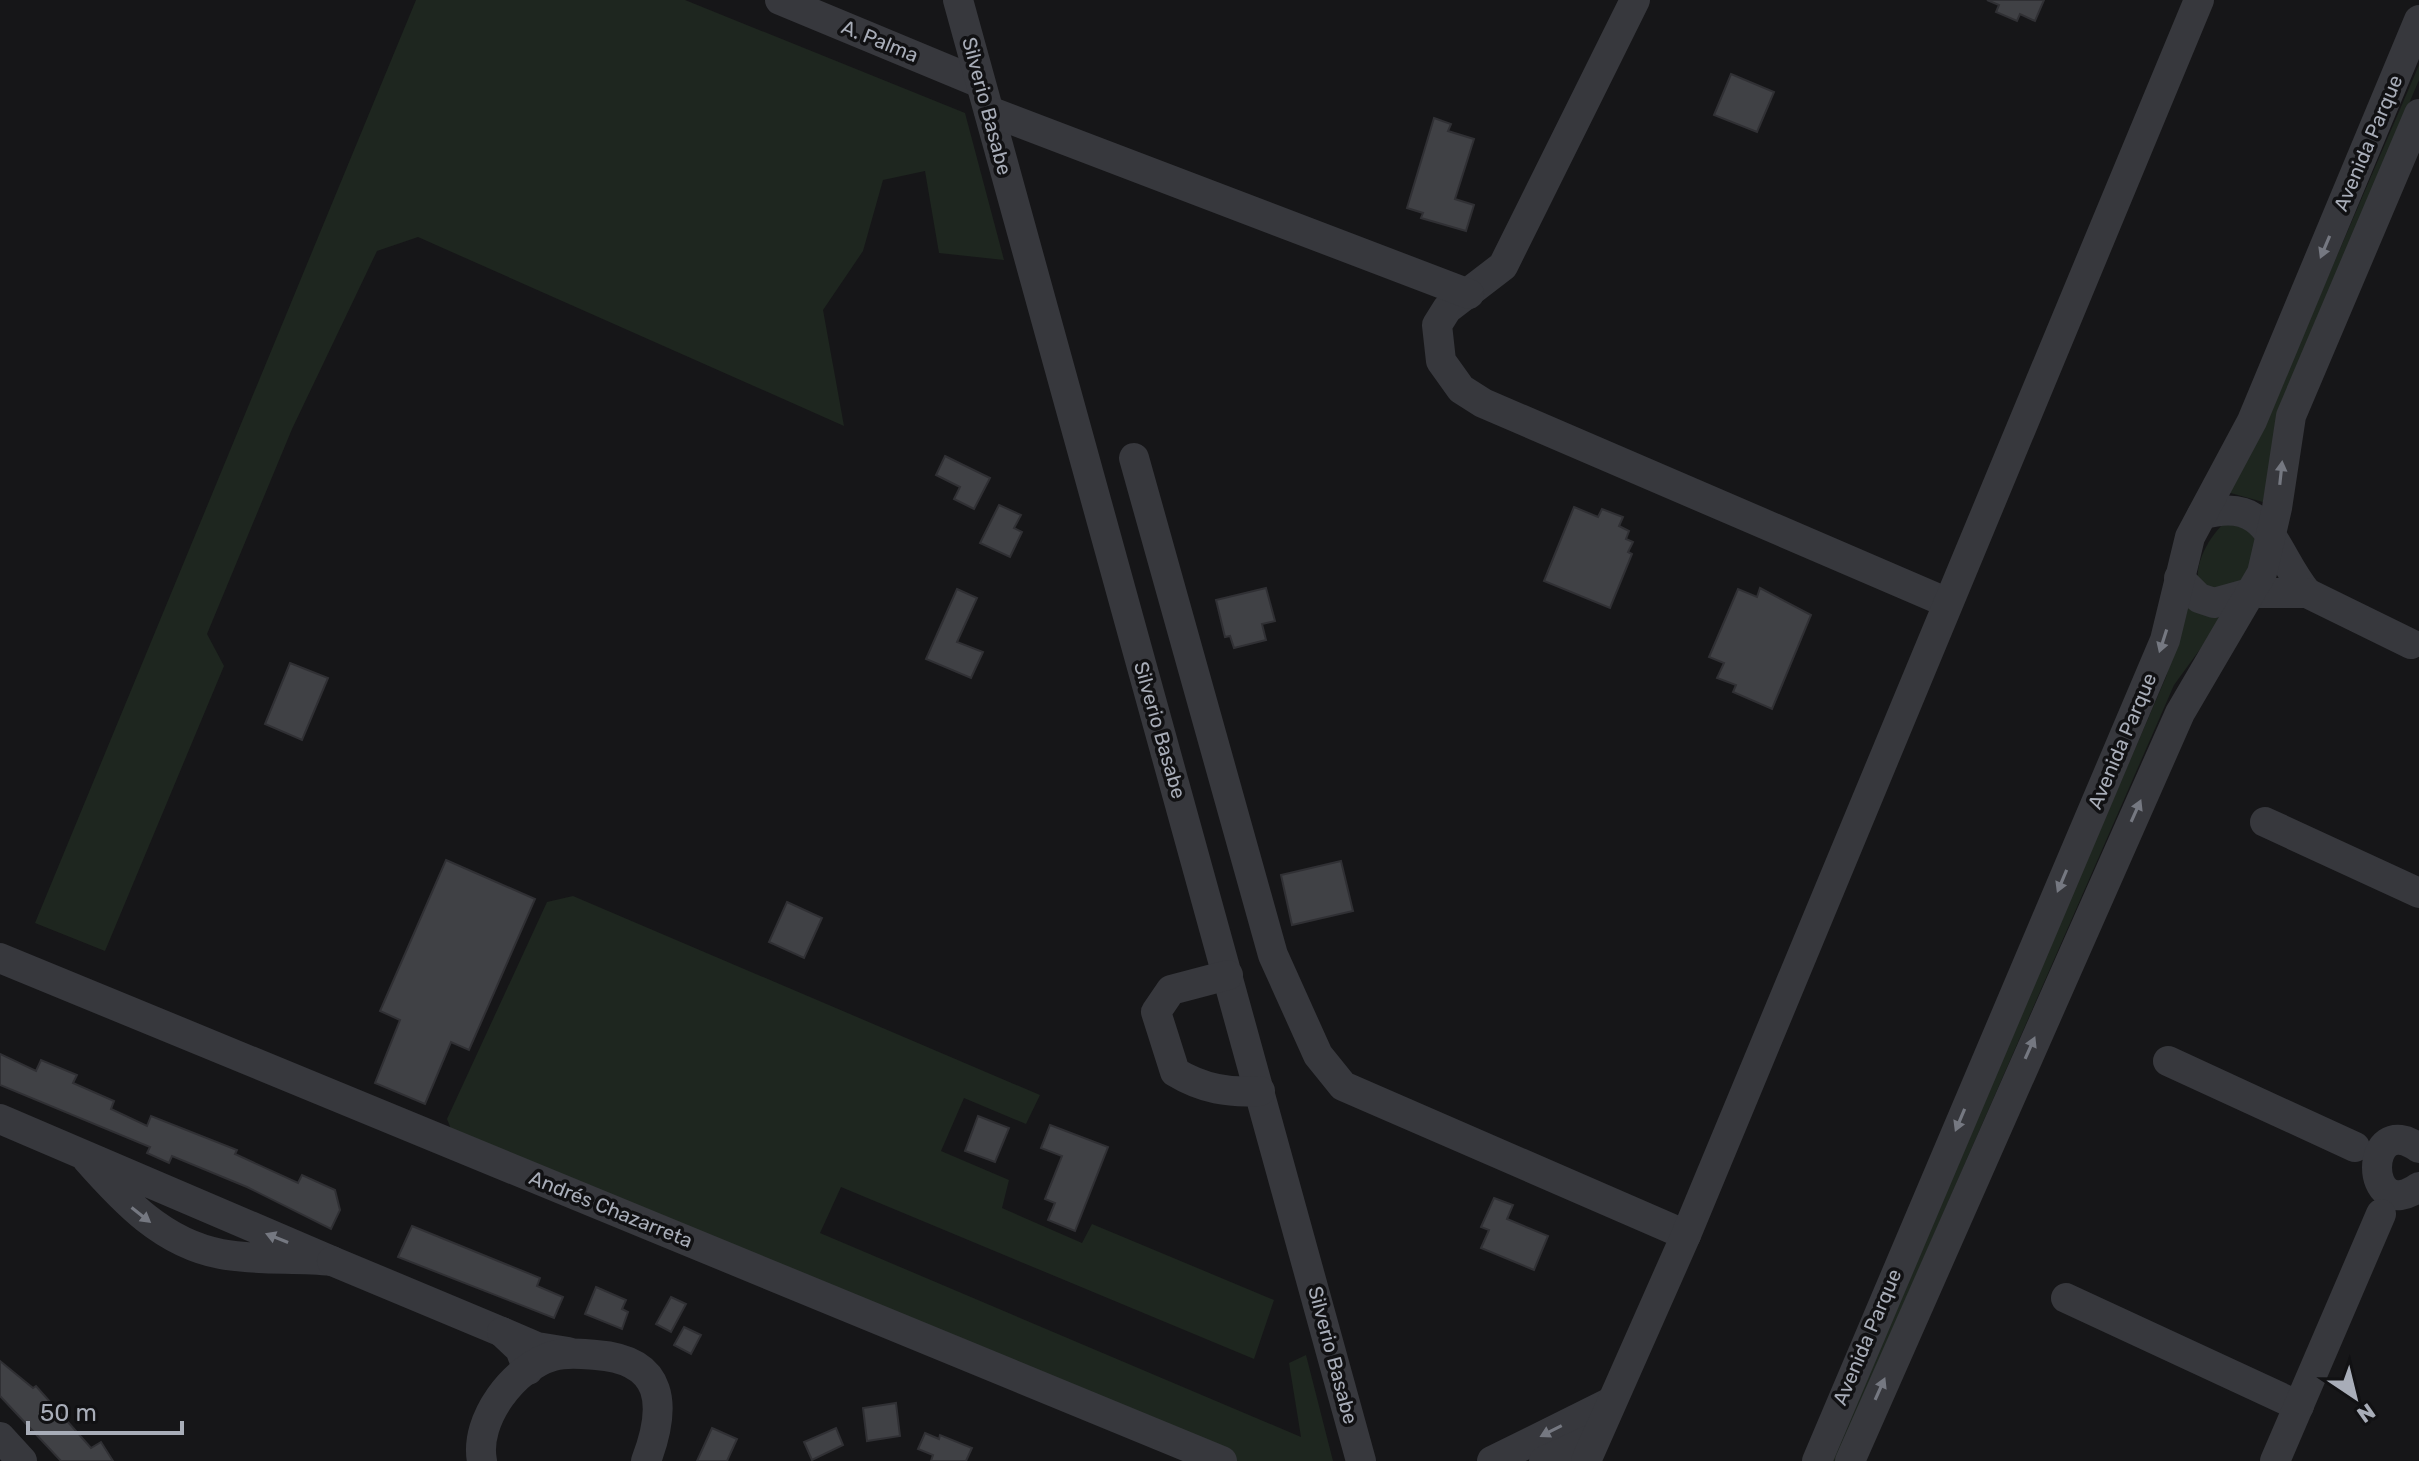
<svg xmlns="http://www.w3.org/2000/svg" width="2419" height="1461" font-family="Rubik,sans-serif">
	<rect width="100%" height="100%" fill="#161618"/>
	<!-- green -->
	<g fill="#1e261f">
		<polygon points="416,0 685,0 965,113 1004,260 939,253 925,171 883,180 863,251 823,310 844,426 418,237 377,251 292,429 207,634 224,666 105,951 35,923"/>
		<polygon points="2419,65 2419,80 2281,404 2263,502 2227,492 2275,400"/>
		<path d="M2229 519 2254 532 2258 547 2243 586 2221 597 2198 581C2195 560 2212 532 2229 519Z"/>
		<polygon points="2188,604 2222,619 2174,685 1835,1461 1828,1461 2166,677"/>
		<polygon points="573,896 1040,1095 1026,1124 964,1098 941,1151 1009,1180 1002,1208 1082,1243 1092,1224 1274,1300 1254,1359 841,1187 820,1233 1301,1437 1289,1363 1306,1355 1333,1461 1213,1461 457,1144 447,1119 547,902"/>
	</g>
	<!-- building -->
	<g fill="#404145" stroke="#303034" stroke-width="2">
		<polygon points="1987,0 2044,0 2035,21 2020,14 2017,21 1996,12 1999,5"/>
		<polygon points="1731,74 1774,92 1757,132 1714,115"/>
		<polygon points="1434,118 1451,124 1448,131 1474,139 1455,199 1474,205 1466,231 1421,218 1423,213 1407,208"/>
		<polygon points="945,456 990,478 974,509 954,499 960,487 936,475"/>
		<polygon points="999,505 1021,515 1014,528 1022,532 1010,557 980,543"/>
		<polygon points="1574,507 1598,517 1602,509 1623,517 1619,526 1629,531 1626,539 1633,542 1628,552 1632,554 1610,608 1544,581"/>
		<polygon points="1266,588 1275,621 1262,624 1266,640 1234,648 1230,636 1225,637 1216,600"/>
		<polygon points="1760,588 1811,615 1772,709 1733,692 1736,685 1717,678 1724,663 1709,657 1738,589 1757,597"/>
		<polygon points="957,589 977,598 957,642 983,652 971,678 926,659"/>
		<polygon points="290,663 328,678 302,740 265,724"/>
		<polygon points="446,860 535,899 469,1050 451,1042 425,1104 375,1083 400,1020 380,1011"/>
		<polygon points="1341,861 1353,911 1292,925 1281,875"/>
		<polygon points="787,902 822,918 804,958 769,942"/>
		<polygon points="0,1054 36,1071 41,1060 77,1075 73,1083 114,1101 111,1109 147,1126 151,1116 237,1150 235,1154 298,1183 302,1175 335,1190 340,1210 331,1229 247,1187 172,1156 169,1163 147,1153 150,1147 0,1085"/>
		<polygon points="978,1116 1009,1128 995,1162 965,1151"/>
		<polygon points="1050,1125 1108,1147 1075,1231 1048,1220 1055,1203 1045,1199 1062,1156 1041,1148"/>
		<polygon points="1494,1198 1513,1205 1507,1219 1548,1236 1534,1270 1481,1248 1489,1230 1481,1227"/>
		<polygon points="412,1226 540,1278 537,1286 563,1297 554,1318 398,1257"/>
		<polygon points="596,1287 626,1300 622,1309 628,1312 622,1329 585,1314"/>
		<polygon points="671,1297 686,1304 671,1332 656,1324"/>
		<polygon points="684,1327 701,1335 691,1354 674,1345"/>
		<polygon points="0,1361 33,1388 36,1386 91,1448 101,1442 113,1461 61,1461 0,1396"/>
		<polygon points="896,1403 900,1436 867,1441 863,1408"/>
		<polygon points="712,1428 737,1439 727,1461 697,1461"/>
		<polygon points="836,1428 843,1445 812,1460 804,1442"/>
		<polygon points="925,1433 939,1439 940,1435 972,1448 966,1461 931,1461 933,1455 918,1449"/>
	</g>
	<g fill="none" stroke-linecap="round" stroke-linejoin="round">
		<!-- minor -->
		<g stroke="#37383d" stroke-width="30">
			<polyline points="780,0 980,83"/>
			<polyline points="958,0 1361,1461"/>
			<polyline points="1635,0 1503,266 1447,309 1437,325 1441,361 1461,389 1483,403 1948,603"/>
			<polyline points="989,111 1469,294"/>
			<polyline points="1134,458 1273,955 1318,1055 1343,1086 1686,1235"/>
			<path d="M2202 515C2270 494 2272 550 2307 593"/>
			<polyline points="2179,578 2199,598 2214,603 2250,593 2307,593 2411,644"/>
			<polyline points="2265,822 2419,893"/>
			<polyline points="0,958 1222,1461"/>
			<path d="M1228 975 1171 990 1156 1012 1175 1072C1203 1089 1229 1093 1260 1091"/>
			<polyline points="2168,1061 2355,1147"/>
			<path d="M0 1119 332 1261C295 1257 257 1261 221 1254 163 1243 124 1201 87 1159"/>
			<path d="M2419 1148C2363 1108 2363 1227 2419 1187"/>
			<polyline points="332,1261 502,1332"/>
			<polyline points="2066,1298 2299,1406"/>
			<polyline points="528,1370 520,1349 502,1332 537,1347 568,1352"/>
			<polyline points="0,1437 22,1461"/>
			<path d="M482 1461C474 1420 514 1367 553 1356 567 1352 582 1354 596 1355 665 1360 667 1406 646 1461"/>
			<polyline points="1492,1461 1611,1402"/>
			<polyline points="1544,1461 1596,1437"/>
			<polyline points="1586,1461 1686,1235 2199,0"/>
			<polyline points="1817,1461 2165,640 2190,537 2252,421 2419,20"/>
			<polyline points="1850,1461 2180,713 2262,573 2277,508 2291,416 2419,114"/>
			<polyline points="2275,1461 2381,1214"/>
		</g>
	</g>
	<!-- one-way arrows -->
	<defs><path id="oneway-solid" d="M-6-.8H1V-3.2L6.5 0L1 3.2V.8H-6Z" transform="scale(2)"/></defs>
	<g fill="#757881">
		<use href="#oneway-solid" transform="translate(2325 247) rotate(113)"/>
		<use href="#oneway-solid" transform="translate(2281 473) rotate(-84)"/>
		<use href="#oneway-solid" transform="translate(2163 641) rotate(108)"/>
		<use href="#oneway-solid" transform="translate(2136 811) rotate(-66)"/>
		<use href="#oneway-solid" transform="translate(2062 881) rotate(113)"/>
		<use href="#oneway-solid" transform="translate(2030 1048) rotate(-66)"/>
		<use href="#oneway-solid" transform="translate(1960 1120) rotate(113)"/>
		<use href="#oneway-solid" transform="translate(141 1215) rotate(38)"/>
		<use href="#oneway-solid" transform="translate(277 1238) rotate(-158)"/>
		<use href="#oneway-solid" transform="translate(1880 1389) rotate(-66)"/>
		<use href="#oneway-solid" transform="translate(1551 1431) rotate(153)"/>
	</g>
	<g text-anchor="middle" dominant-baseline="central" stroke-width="7" stroke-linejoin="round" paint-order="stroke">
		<!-- street labels -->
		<g font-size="20" fill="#a8adb8" stroke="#111113">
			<text transform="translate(880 41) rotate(22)">A. Palma</text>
			<text transform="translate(987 106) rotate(75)">Silverio Basabe</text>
			<text transform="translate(2368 143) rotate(-67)">Avenida Parque</text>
			<text transform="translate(1160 730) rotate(74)">Silverio Basabe</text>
			<text transform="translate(2122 741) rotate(-67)">Avenida Parque</text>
			<text transform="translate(611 1209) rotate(22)">Andrés Chazarreta</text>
			<text transform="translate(1867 1337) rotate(-67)">Avenida Parque</text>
			<text transform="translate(1333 1355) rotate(75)">Silverio Basabe</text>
		</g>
	</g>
	<!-- north arrow -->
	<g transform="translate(2355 1397) rotate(145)" stroke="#111113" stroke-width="6" paint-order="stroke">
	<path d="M0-6L14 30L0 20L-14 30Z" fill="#a8adb8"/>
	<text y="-12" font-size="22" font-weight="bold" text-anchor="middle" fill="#a8adb8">N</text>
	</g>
	<!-- scale -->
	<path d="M28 1421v12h154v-12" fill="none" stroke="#a8adb8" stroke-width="4"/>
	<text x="40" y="1421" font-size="24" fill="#a8adb8" stroke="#111113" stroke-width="6" paint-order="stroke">50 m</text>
</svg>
